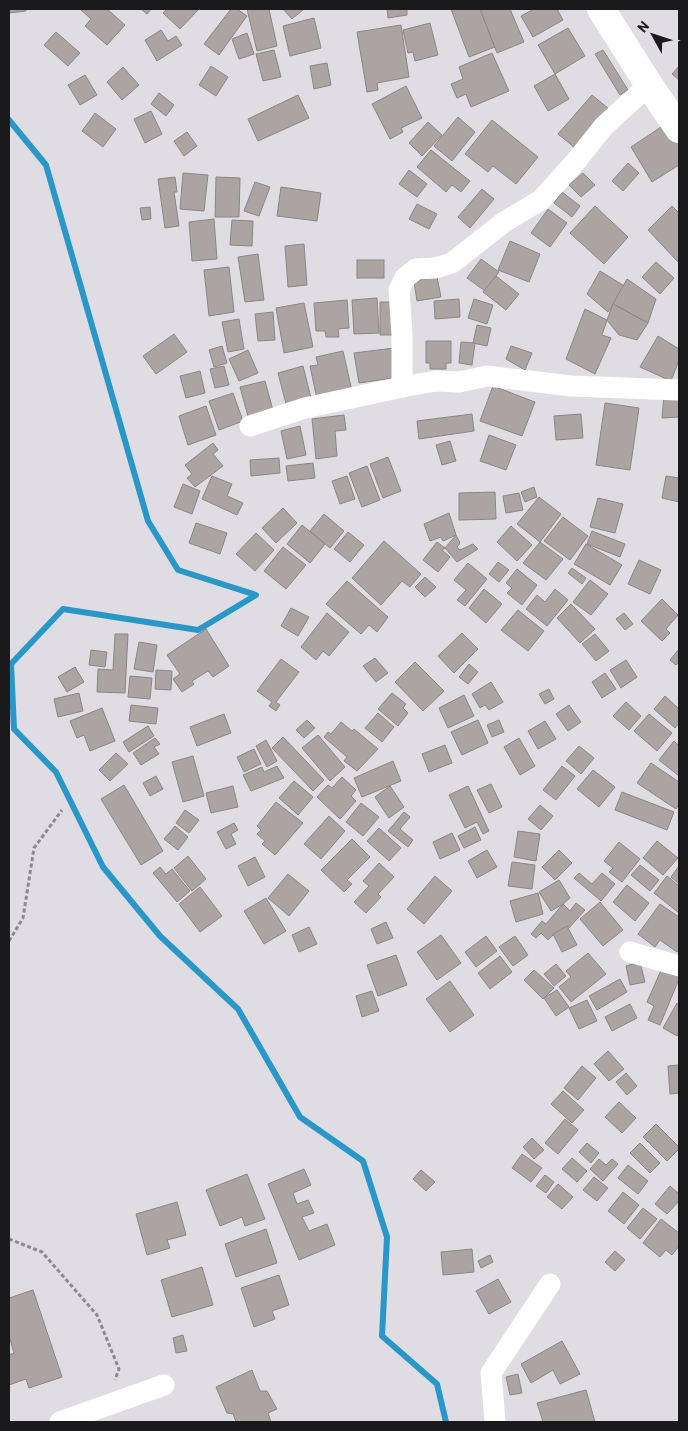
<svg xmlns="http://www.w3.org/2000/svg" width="688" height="1431" font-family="Barlow,sans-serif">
	<rect width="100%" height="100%" fill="#dfdde3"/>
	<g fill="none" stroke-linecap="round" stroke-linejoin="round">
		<!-- stream -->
		<polyline stroke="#2997c8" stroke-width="6" points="9,120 46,165 148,521 178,570 256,595 198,630 63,609 11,664 14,729 56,772 103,867 160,936 238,1009 300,1117 363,1161 387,1237 382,1336 437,1384 446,1422"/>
	</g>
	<!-- building -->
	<g fill="#aca4a3" stroke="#8c8584">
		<polygon points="9,9 26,9 26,11 9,13"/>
		<polygon points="80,9 107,9 125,25 107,45 85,26 91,19"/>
		<polygon points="141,9 151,9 147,14"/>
		<polygon points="167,9 199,9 180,29 163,13"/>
		<polygon points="231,9 237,9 247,16 219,55 204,44"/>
		<polygon points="247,9 269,9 277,46 257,51"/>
		<polygon points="283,9 304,9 292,19"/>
		<polygon points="387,9 407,9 407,15 388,18"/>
		<polygon points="451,9 480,9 495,47 469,57"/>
		<polygon points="480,9 510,9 524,42 497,53"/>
		<polygon points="534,9 557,9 563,20 533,37 521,16"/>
		<polygon points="314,18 321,48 290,56 283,26"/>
		<polygon points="430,23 438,55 415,61 413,52 408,53 403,30"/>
		<polygon points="401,25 409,77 377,83 378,90 367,92 357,32"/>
		<polygon points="568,28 585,56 555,74 538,45"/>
		<polygon points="161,30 168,41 176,36 182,45 157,61 145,40"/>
		<polygon points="56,32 80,53 68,66 44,45"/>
		<polygon points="247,33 254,54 239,59 232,39"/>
		<polygon points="274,50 281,77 263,81 256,54"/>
		<polygon points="603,50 628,90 620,95 595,54"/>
		<polygon points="492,53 509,91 471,107 466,94 457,98 451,84 463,79 459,67"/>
		<polygon points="327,63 331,85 314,89 310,66"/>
		<polygon points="211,66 228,77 216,96 199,85"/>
		<polygon points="679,66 679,80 672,74"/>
		<polygon points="123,67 139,85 122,100 107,82"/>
		<polygon points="555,74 569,99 548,111 534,86"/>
		<polygon points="85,75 97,95 80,105 68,85"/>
		<polygon points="406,86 422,118 401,128 403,132 390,139 372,104"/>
		<polygon points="159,93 174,105 166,116 151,104"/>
		<polygon points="298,95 309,118 258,141 248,119"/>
		<polygon points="592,95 609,109 575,148 558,134"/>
		<polygon points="151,111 162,134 145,143 134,119"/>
		<polygon points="95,113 116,129 103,147 82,131"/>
		<polygon points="458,117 475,132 452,161 434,146"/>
		<polygon points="492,120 538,157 516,184 493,166 488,172 465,154"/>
		<polygon points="670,121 679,136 679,165 652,182 631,147"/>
		<polygon points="428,122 442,135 422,156 409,143"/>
		<polygon points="187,132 197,146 184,156 174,141"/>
		<polygon points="431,150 470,181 461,192 452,185 446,192 417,167"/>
		<polygon points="628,163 639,173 623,191 612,181"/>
		<polygon points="409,170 427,184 417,197 399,184"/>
		<polygon points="183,173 208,175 204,211 180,209"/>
		<polygon points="583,173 595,185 581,197 569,185"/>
		<polygon points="175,177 177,192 174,192 179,226 165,228 158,179"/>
		<polygon points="216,177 240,178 239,217 215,217"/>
		<polygon points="255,182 270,187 259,216 244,211"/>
		<polygon points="281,187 321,193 317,221 277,216"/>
		<polygon points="482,189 494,199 470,228 458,217"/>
		<polygon points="562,192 580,206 572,217 554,203"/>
		<polygon points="417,204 437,214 429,229 409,219"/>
		<polygon points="595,206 628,237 604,264 570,233"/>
		<polygon points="672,206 679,213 679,263 648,230"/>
		<polygon points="150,207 151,219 142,220 140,208"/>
		<polygon points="548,209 567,223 550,247 531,233"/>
		<polygon points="214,219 217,259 192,261 189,222"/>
		<polygon points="232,220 253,221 252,246 230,245"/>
		<polygon points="510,241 540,254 529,282 498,270"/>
		<polygon points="304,244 307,285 288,287 285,246"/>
		<polygon points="258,254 264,300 245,302 238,257"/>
		<polygon points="481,259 499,272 485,291 467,278"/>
		<rect x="357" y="260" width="27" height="18"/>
		<polygon points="656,262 674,278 660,294 642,277"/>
		<polygon points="229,267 234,312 209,316 204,270"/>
		<polygon points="600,271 626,287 608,312 587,294"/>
		<polygon points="496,276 519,294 506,310 483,292"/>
		<polygon points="437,277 441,297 417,301 414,281"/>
		<polygon points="627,279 656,299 648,323 613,304"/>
		<polygon points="377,298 379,333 354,334 352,300"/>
		<polygon points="459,299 460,317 435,319 434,301"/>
		<polygon points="474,299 493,305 487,324 468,318"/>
		<polygon points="347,300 349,328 338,329 339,337 326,337 325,331 316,331 314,303"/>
		<polygon points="380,302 400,302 399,335 380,335"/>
		<polygon points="304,303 313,347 284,353 276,308"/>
		<polygon points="613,304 648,323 637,340 619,335 607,320"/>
		<polygon points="585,309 607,320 602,335 611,338 595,374 566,359"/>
		<polygon points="273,312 275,340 258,341 255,314"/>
		<polygon points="239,319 244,349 228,352 222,322"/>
		<polygon points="477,325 491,328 487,346 473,343"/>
		<polygon points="174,334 187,352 156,374 143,356"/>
		<polygon points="658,336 679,349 679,360 671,381 640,367"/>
		<polygon points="426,341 451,341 451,363 446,363 446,369 430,369 430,363 426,363"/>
		<polygon points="461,342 475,343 472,365 459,363"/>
		<polygon points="222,346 227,363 214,367 209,350"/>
		<polygon points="511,346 532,353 525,370 506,359"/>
		<polygon points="394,348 399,377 359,383 354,353"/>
		<polygon points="248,350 258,373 239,381 229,359"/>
		<polygon points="343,351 352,391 317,399 310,366 318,365 316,357"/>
		<polygon points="224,366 229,385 215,388 210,369"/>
		<polygon points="303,366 311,398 286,404 278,373"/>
		<polygon points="200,371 205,393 186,398 180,376"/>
		<polygon points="265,381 274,414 249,420 240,387"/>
		<polygon points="493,386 535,402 522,436 480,421"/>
		<polygon points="233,393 243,421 219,430 209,401"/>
		<polygon points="679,393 679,417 662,418 664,394"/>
		<polygon points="605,403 639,408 630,470 596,465"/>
		<polygon points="206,406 216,435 188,445 179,416"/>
		<polygon points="472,414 474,431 419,439 417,421"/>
		<polygon points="581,414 583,438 556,440 554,416"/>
		<polygon points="344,415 346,430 335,431 337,456 316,459 312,419"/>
		<polygon points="300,426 306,455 287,459 281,431"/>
		<polygon points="489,435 516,445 506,470 480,461"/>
		<polygon points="450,441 456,461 442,465 436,445"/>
		<polygon points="213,443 218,450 213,454 223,466 195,487 187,478 192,474 185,465"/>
		<polygon points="388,457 401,491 383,498 370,464"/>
		<polygon points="279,458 280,473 251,476 250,460"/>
		<polygon points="313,463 315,478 288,481 286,466"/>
		<polygon points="367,466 380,500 362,507 349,473"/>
		<polygon points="212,476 232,484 227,496 243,503 237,515 202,499"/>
		<polygon points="347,476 355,499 340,504 332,481"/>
		<polygon points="666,476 679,478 679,502 662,498"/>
		<polygon points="183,484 200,491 192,514 174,507"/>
		<polygon points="534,487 537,497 525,502 521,492"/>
		<polygon points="495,492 496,519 459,520 459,493"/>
		<polygon points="519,493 523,510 506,513 503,496"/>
		<polygon points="539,497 561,514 540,542 517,524"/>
		<polygon points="598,498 623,504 615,533 590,527"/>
		<polygon points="283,508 297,523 276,543 262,528"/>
		<polygon points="449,513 456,535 443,541 441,537 430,541 424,524"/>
		<polygon points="324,514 344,531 330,548 310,531"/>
		<polygon points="563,517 588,536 570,560 544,541"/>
		<polygon points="196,523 227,533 220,554 189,543"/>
		<polygon points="302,525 325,544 310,563 287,544"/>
		<polygon points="511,526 532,545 517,561 497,542"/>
		<polygon points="592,531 625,544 620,557 587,544"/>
		<polygon points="348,532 364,545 350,562 334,549"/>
		<polygon points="256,533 274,550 255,571 236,554"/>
		<polygon points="456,535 460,543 457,547 460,550 473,544 478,549 457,562 445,548"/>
		<polygon points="384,541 421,574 410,587 402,581 381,605 352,578"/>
		<polygon points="437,542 445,548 442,550 450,557 438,572 423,560"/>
		<polygon points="540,542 563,559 546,580 523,563"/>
		<polygon points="586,544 622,565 610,585 574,564"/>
		<polygon points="283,547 306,565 286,589 264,571"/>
		<polygon points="639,560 661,570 650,594 628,584"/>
		<polygon points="498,562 509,570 499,582 489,574"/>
		<polygon points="468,563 487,579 465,606 457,600 466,590 454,580"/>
		<polygon points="572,568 586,578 582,584 568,573"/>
		<polygon points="517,569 537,585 522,605 507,593 512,588 506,583"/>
		<polygon points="425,577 436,587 425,597 415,587"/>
		<polygon points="590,580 608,594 591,615 573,602"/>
		<polygon points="347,581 388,617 377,632 369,625 361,634 326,604"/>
		<polygon points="484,589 502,604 486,623 469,608"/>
		<polygon points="555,589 568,600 547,626 526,609 537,595 545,602"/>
		<polygon points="662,599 678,615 666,629 670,633 662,641 641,621"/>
		<polygon points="571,604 595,629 580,643 557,618"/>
		<polygon points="291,608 309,617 298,636 281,626"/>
		<polygon points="518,610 544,631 528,651 501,630"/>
		<polygon points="327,613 349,632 329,656 323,651 316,660 301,647"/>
		<polygon points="624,613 633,624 625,630 616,619"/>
		<polygon points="206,629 229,666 213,677 208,671 192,681 194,684 182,692 173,679 180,674 167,655"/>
		<polygon points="462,633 478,649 454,673 438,656"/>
		<polygon points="115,634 128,634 125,693 97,692 98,669 113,670"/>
		<polygon points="595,634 609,651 596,661 582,644"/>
		<polygon points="139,642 157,645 153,672 134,669"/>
		<polygon points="679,649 679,662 676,665 670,660"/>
		<polygon points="91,650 107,652 105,667 89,665"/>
		<polygon points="375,658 388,673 376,682 363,666"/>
		<polygon points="281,659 299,672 276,702 280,705 276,711 269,706 272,702 257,691"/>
		<polygon points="626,660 637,677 621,688 610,670"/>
		<polygon points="415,662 444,691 423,711 395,682"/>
		<polygon points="469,664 478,672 468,684 459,677"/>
		<polygon points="75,667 84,682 67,692 58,677"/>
		<polygon points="156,670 172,671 171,690 155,689"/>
		<polygon points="605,673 616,689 602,698 592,682"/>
		<polygon points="130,676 152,678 150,699 128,697"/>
		<polygon points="491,682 503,702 489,710 485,705 480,708 472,694"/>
		<polygon points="549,689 554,699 545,704 539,694"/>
		<polygon points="79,693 83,711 58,717 54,699"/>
		<polygon points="392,693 406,704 403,708 408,713 398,726 378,709"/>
		<polygon points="464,695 474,716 448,728 439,708"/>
		<polygon points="665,696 679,709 679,723 675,728 654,709"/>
		<polygon points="626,702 641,716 629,730 613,716"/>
		<polygon points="131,705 158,708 156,724 129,721"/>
		<polygon points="569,705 581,722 568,731 556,714"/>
		<polygon points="102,708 115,741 90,751 84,735 77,738 70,721"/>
		<polygon points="378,713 394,727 382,742 365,728"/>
		<polygon points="224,714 231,733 197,746 190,727"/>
		<polygon points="649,714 672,733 657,751 634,731"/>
		<polygon points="307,720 315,728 304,738 296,730"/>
		<polygon points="478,720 488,743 462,755 451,732"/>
		<polygon points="499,720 504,732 492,737 487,725"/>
		<polygon points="545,721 556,739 538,749 528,731"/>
		<polygon points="341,722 352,731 354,729 378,749 357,771 344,761 347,757 324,737 328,732 331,734"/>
		<polygon points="148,726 154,736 129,752 123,742"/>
		<polygon points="318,735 345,767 330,781 302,748"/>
		<polygon points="283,737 324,780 313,791 272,748"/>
		<polygon points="155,738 160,744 154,747 159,754 141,765 133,753"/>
		<polygon points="519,738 535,766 520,775 504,747"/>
		<polygon points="266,740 277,761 267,767 256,746"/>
		<polygon points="674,741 679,746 679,776 659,760"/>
		<polygon points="445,745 452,763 429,772 422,754"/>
		<polygon points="579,746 594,758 581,774 566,761"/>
		<polygon points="254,749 261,764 244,772 237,757"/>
		<polygon points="116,753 128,764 110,781 99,770"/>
		<polygon points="193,756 204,796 183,802 172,762"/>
		<polygon points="393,761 401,781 362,797 354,778"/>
		<polygon points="651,763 679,782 679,804 676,809 637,783"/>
		<polygon points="277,766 284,778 251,791 243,775 262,767 264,772"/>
		<polygon points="562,766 575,776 556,800 543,790"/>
		<polygon points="593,770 615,787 599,807 577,789"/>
		<polygon points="156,776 163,789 150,796 143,783"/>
		<polygon points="342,777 356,790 351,796 356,801 340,819 317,797 328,785 332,788"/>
		<polygon points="294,781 313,797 298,815 279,798"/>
		<polygon points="491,784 502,807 489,813 477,790"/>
		<polygon points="124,785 163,851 141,865 101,799"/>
		<polygon points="233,786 238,807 211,813 206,793"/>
		<polygon points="390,786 404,807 389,818 375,797"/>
		<polygon points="468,786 489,831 483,834 477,822 465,828 449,795"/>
		<polygon points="622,792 674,812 667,830 615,810"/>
		<polygon points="276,802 303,823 275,855 262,844 265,841 257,834 261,830 257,826"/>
		<polygon points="361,803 379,817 363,836 346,822"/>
		<polygon points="540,805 553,816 541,830 528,819"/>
		<polygon points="185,810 199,820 189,833 176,823"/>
		<polygon points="404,812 410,817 400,829 413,840 408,847 388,831"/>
		<polygon points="329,816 345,831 321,859 304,844"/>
		<polygon points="234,823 238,830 231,834 236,844 226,849 217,832"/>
		<polygon points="175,826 188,837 178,850 164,839"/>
		<polygon points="475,827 481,840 464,848 458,836"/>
		<polygon points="379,828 401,848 389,861 367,841"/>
		<polygon points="518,831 540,834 536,861 514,857"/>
		<polygon points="452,833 460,850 440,859 433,842"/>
		<polygon points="352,839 370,857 347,880 352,884 344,892 321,870"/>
		<polygon points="657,841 678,858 663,875 643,858"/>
		<polygon points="619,842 640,859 622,882 609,872 613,868 604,861"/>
		<polygon points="487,850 497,867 477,878 468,861"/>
		<polygon points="559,850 572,863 555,880 542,867"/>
		<polygon points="188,856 206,879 192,891 174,868"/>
		<polygon points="255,857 265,877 248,886 238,866"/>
		<polygon points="512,862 535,865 532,889 508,886"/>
		<polygon points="379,863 394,877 378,894 381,897 366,913 354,902 369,886 363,881"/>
		<polygon points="640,865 659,880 650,891 631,875"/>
		<polygon points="679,866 679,884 671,877"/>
		<polygon points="160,867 166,874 172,869 190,891 177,902 153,873"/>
		<polygon points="579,873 592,884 602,873 615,884 601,901 574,878"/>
		<polygon points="288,874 309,891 289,916 268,898"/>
		<polygon points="435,876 452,891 424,924 407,909"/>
		<polygon points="667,876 679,886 679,913 654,893"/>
		<polygon points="559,880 570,898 563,904 551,911 539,892"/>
		<polygon points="627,885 649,903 635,921 613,902"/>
		<polygon points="200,887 222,916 200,932 179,904"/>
		<polygon points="538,893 543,914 516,922 510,901"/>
		<polygon points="266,898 286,931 264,944 244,911"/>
		<polygon points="600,902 623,930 603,946 580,919"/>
		<polygon points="576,903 585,910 560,938 554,934 548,940 541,933 536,938 531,934 542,921 546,924 563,904 570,911"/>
		<polygon points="660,904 679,917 679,949 677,952 660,940 655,947 638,934"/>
		<polygon points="386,922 393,938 377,944 371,929"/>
		<polygon points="567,926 577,945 562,952 553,934"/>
		<polygon points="309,927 317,944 299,952 292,935"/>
		<polygon points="441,935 461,963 437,980 417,952"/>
		<polygon points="486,936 497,951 476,967 465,952"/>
		<polygon points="515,936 528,955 513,966 499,947"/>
		<polygon points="588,953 606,974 571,1002 559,987 571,977 566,971"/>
		<polygon points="396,955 407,985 378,996 367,965"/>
		<polygon points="500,956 512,972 490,989 478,973"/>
		<polygon points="640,962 645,982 630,985 626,966"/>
		<polygon points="556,964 566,976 554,986 544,974"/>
		<polygon points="662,968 679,976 679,979 660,1025 648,1020 654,1006 647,1002"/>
		<polygon points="534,970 554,988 543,999 524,980"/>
		<polygon points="620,979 627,992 597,1010 589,996"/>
		<polygon points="450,981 474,1015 450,1032 426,999"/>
		<polygon points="557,990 569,1007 556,1016 544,998"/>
		<polygon points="372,991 379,1011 362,1017 356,996"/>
		<polygon points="587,1000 597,1021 579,1029 569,1008"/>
		<polygon points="677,1003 679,1005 679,1032 677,1036 663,1028"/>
		<polygon points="630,1004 637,1018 612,1031 605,1017"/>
		<polygon points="608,1051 624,1069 609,1081 594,1064"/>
		<polygon points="679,1065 679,1093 670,1094 668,1066"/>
		<polygon points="582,1066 596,1078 578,1100 564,1088"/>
		<polygon points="626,1073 637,1086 627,1095 616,1082"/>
		<polygon points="563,1091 584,1110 572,1123 551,1104"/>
		<polygon points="619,1102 636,1118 622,1133 605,1117"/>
		<polygon points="565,1119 578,1130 558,1154 545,1143"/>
		<polygon points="656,1124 679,1147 679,1149 667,1161 643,1137"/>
		<polygon points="532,1138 544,1150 534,1159 523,1147"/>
		<polygon points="587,1143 599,1153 591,1163 579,1152"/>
		<polygon points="640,1143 660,1163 650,1173 630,1153"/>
		<polygon points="522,1154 542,1168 531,1182 512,1168"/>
		<polygon points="572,1158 587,1171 577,1182 562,1169"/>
		<polygon points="599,1159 606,1165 612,1159 618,1164 603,1181 590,1169"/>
		<polygon points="628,1165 648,1181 638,1194 618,1178"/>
		<polygon points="304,1169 311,1185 293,1193 297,1204 308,1200 314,1213 302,1217 309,1231 327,1224 335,1245 299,1260 268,1184"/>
		<polygon points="421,1170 435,1182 426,1191 413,1179"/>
		<polygon points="247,1174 265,1219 245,1226 242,1217 220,1226 206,1190"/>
		<polygon points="545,1175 554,1182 546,1193 536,1186"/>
		<polygon points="594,1177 608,1188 597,1201 583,1190"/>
		<polygon points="558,1184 573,1197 562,1209 547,1197"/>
		<polygon points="670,1186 679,1194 679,1201 667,1214 655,1204"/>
		<polygon points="623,1192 639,1205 624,1224 608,1211"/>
		<polygon points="177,1202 186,1235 167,1240 170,1248 147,1255 136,1214"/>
		<polygon points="643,1208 657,1219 640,1239 627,1228"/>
		<polygon points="661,1219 679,1233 679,1246 672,1255 666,1250 660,1257 643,1243"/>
		<polygon points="266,1229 277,1263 236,1277 225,1244"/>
		<polygon points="472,1249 474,1272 443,1275 441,1252"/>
		<polygon points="615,1251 625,1260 615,1271 605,1262"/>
		<polygon points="490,1255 493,1262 481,1268 478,1261"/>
		<polygon points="202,1267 213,1305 172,1317 161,1280"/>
		<polygon points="279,1275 289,1305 272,1311 275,1319 254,1327 241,1288"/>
		<polygon points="498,1279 511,1302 489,1314 476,1291"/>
		<polygon points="33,1290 62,1377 29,1388 26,1379 9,1385 9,1355 14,1353 9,1336 9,1298"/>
		<polygon points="183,1335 187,1351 176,1353 173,1338"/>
		<polygon points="562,1341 580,1374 560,1384 553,1370 531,1383 521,1364"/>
		<polygon points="252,1370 260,1391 267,1391 277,1409 268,1413 271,1422 236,1422 233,1414 227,1413 216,1387"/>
		<polygon points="518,1374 522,1393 510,1395 506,1377"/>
		<polygon points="586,1390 595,1422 543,1422 537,1403"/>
	</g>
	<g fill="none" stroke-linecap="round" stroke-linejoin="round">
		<!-- path -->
		<g stroke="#8c8a8f" stroke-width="3" stroke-dasharray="4 2.5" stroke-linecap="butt">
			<polyline points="9,941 23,918 34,848 62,810"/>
			<polyline points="9,1239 42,1252 97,1315 119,1369 115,1380"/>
		</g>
		<!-- street -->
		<g stroke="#fff" stroke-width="21">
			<polyline points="402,387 402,335 399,290 405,278 416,269 435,268 452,263 504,222 541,200 577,160 604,126 649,85"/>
			<polyline points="250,426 305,408 402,387 436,381 459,382 487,376 571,386 679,390"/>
			<polyline points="630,952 679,966"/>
			<polyline points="60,1422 164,1385"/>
			<polyline points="495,1422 491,1373 550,1284"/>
		</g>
		<!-- secondary -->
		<polyline stroke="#fff" stroke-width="28" points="601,9 649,85 679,129"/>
	</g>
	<!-- border -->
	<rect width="688" height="1431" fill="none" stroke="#1a191b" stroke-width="20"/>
	<!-- north arrow -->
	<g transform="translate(653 35) rotate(310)" stroke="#dfdde3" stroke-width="4" paint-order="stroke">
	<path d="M0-4L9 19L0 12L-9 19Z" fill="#1a191b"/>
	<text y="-8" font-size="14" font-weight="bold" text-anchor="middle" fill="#1a191b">N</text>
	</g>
</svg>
